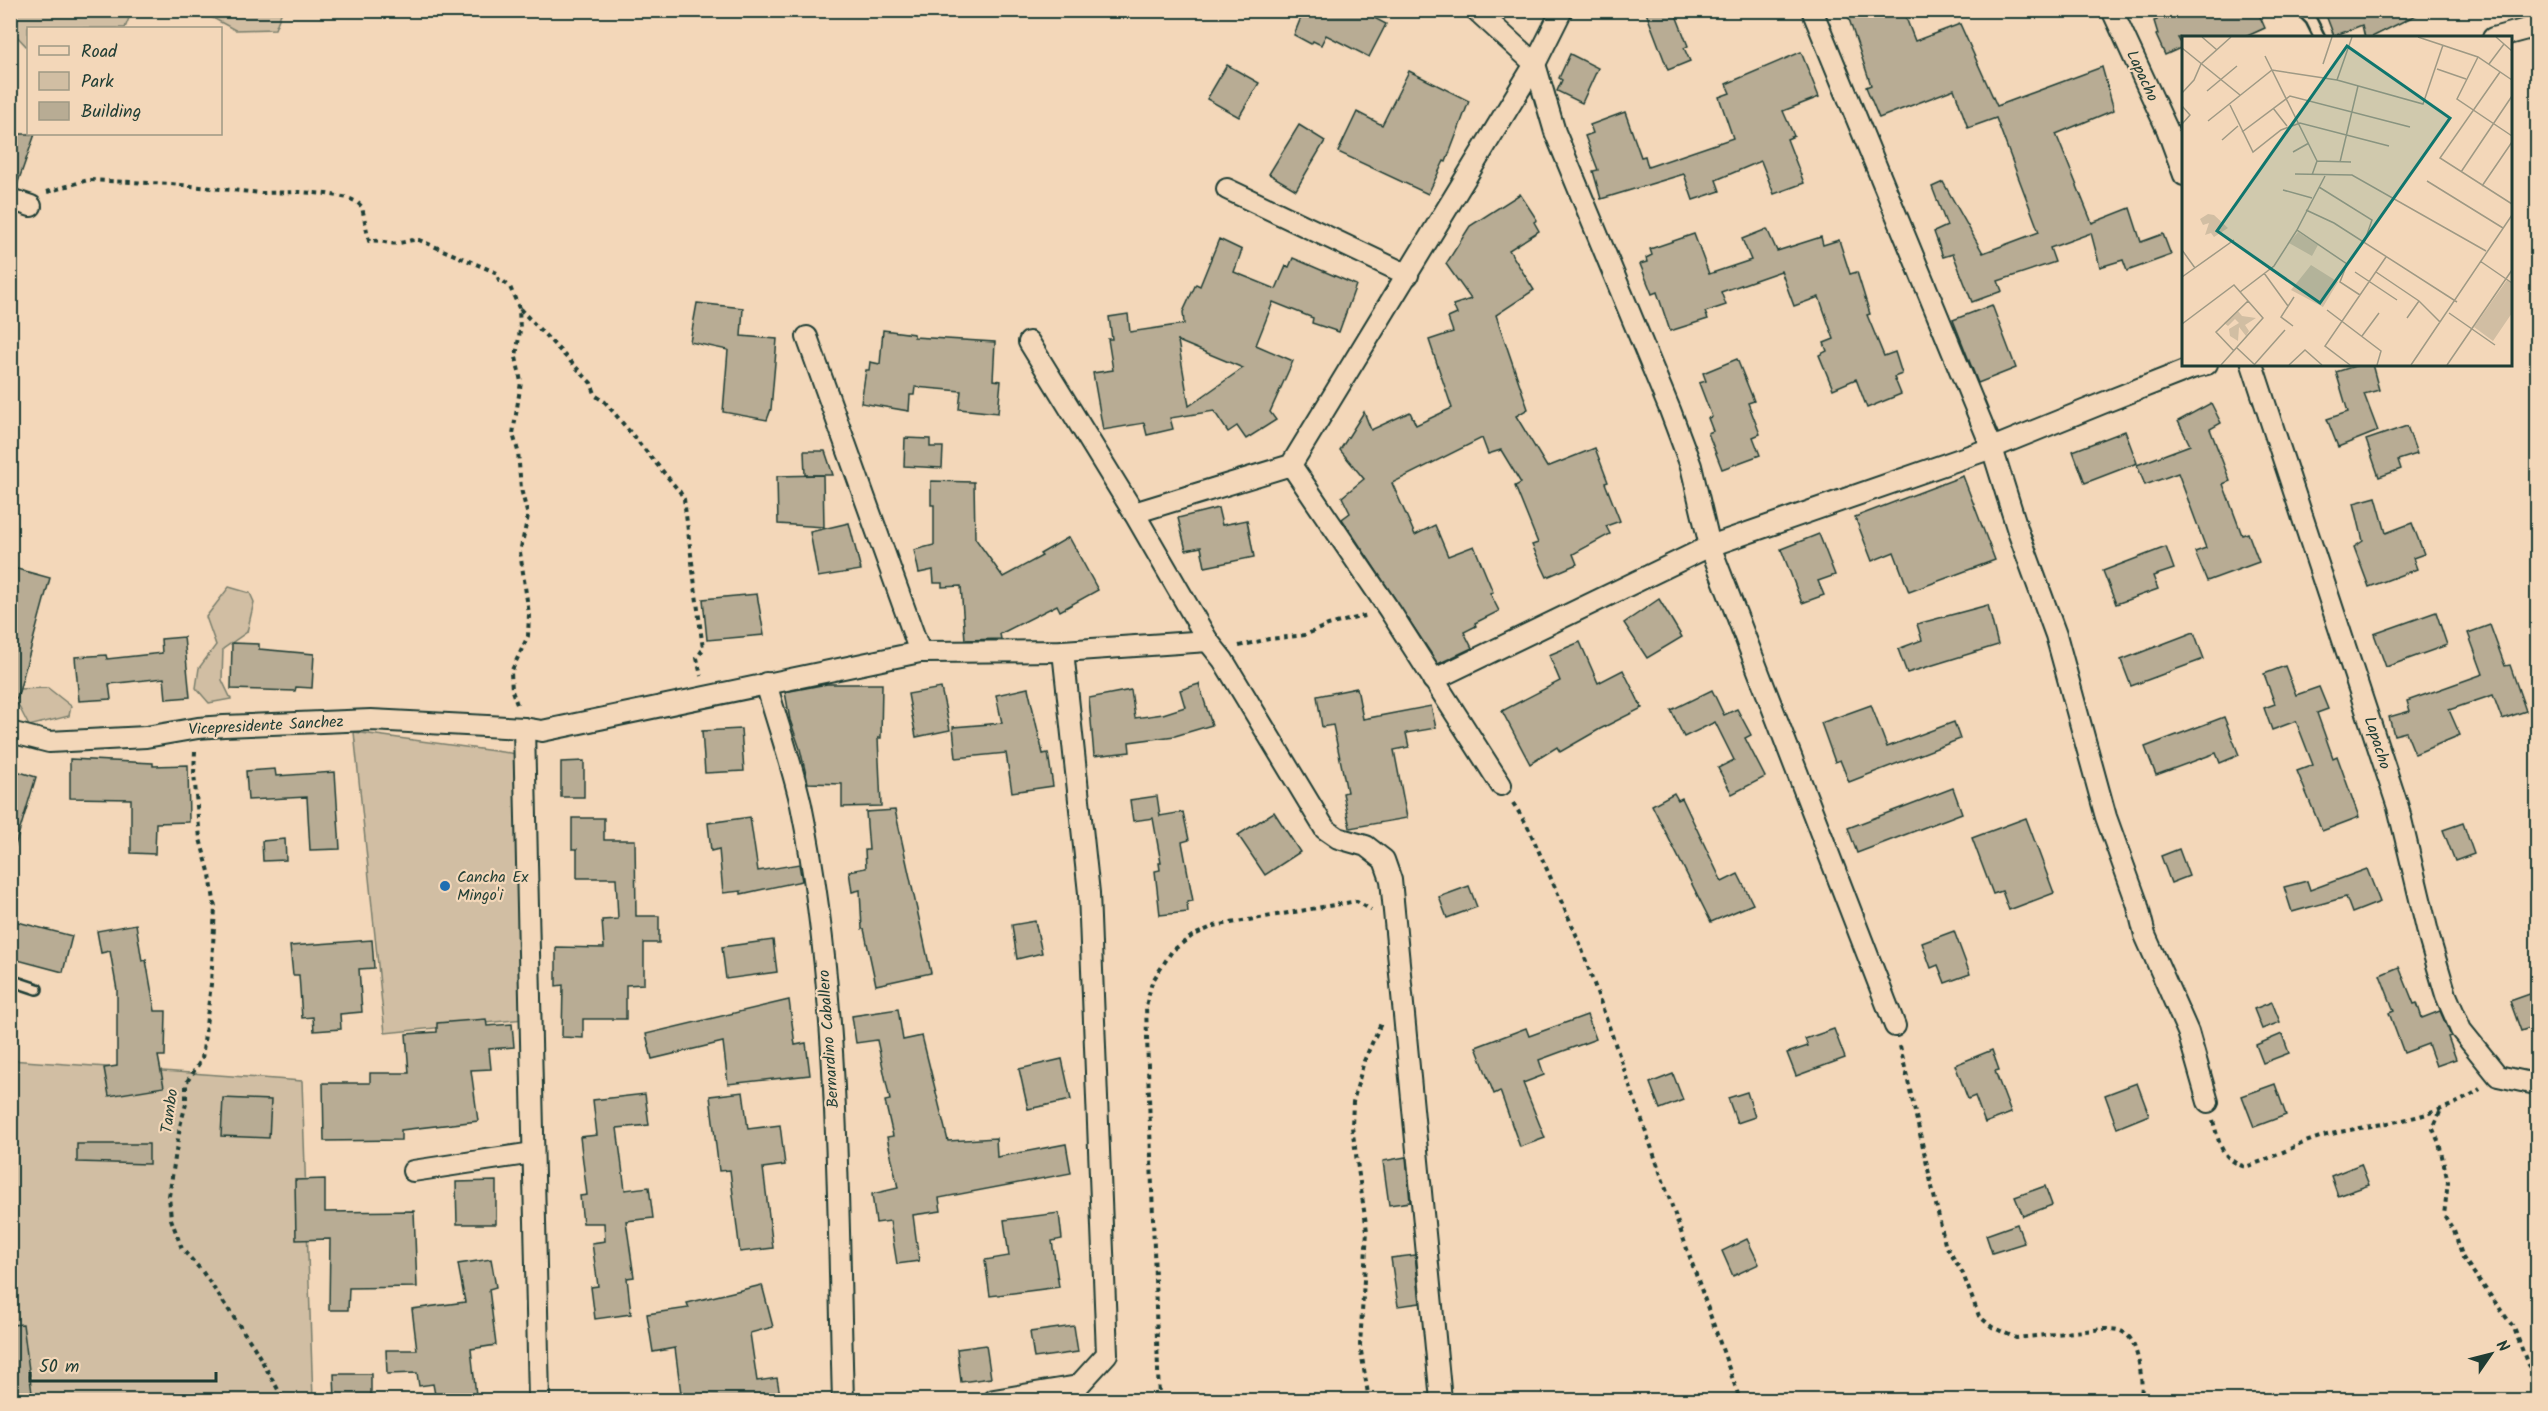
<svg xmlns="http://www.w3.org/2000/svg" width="2548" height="1411" font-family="Kalam,sans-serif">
	<rect width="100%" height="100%" fill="#f3d7b9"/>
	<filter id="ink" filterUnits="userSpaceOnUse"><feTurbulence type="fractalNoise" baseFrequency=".0167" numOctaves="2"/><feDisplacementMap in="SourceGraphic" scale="12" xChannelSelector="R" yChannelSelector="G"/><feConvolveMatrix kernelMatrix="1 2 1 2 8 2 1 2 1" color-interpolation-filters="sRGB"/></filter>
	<g filter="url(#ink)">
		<!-- green -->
		<g fill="#d1bea3" stroke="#787e6c" stroke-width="1.5">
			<polygon points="10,11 126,11 129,18 125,28 28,28 28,48 11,30"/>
			<polygon points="200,11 282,10 282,11 275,29 235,30"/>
			<polygon points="229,587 250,593 254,602 247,632 223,649 222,680 231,699 209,703 196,688 199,668 216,645 206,617"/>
			<polygon points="48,688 71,706 69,716 29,726 15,699 17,689"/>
			<polygon points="354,732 517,754 524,1019 385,1033"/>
			<polygon points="10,1060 302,1081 313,1400 11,1400"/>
		</g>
		<!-- building -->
		<g fill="#b8ac94" stroke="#1f3d34" stroke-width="1.5" fill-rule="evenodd">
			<polygon points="1304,10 1359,10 1386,24 1369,57 1326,35 1321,45 1313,41 1311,44 1294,35"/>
			<polygon points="1645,10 1674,10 1688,46 1684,48 1690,61 1668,70"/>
			<polygon points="1846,10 1903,10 1915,41 1960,24 1997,106 2102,67 2114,110 2056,134 2092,223 2130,208 2141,242 2163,234 2171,255 2127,271 2123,260 2100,267 2091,233 2050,248 2055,262 1998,281 2002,291 1972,302 1953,254 1943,257 1934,232 1947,226 1932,187 1943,182 1983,253 2039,232 1996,118 1968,128 1954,89 1879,118 1866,87 1871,85"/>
			<polygon points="2154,10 2257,10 2265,28 2243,38 2178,38 2183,47 2165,55 2156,35 2158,34 2154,21 2157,20"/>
			<polygon points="2324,10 2426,10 2370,38 2365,38 2362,25 2334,36"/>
			<polygon points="1801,52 1819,97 1783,111 1794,136 1787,139 1804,183 1774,194 1761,161 1716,180 1720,191 1693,200 1684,174 1601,199 1593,171 1598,170 1585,136 1593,133 1590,125 1625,112 1641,157 1645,156 1648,167 1733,138 1719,97 1730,93 1726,84"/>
			<polygon points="1570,54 1598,68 1582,103 1557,91 1562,80 1559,78"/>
			<polygon points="1227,65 1259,83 1239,117 1207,99"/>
			<polygon points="1409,71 1469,101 1446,162 1444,161 1428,194 1338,152 1357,112 1382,125"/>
			<polygon points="1299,125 1325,141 1296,190 1269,174"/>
			<polygon points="10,134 35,134 16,188 10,187"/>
			<polygon points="1520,194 1537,220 1534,222 1539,231 1509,250 1534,290 1496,315 1528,409 1516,416 1547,467 1595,448 1608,482 1605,483 1620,521 1606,526 1610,534 1573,554 1577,564 1547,577 1532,545 1538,543 1515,486 1521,483 1501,450 1488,454 1482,438 1392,483 1415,535 1435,525 1448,556 1474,546 1493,592 1490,593 1499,611 1475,623 1476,626 1464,632 1472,648 1438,664 1342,519 1350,513 1342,497 1364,479 1340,450 1364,412 1371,430 1410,412 1416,425 1452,408 1429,340 1453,332 1448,318 1457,314 1453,305 1471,299 1446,264 1470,226"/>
			<polygon points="1767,229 1777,251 1821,237 1823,245 1839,240 1850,274 1857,272 1870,314 1867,315 1884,356 1895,352 1902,374 1894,377 1901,394 1867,408 1856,379 1833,389 1819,355 1827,351 1824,343 1834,339 1819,297 1794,306 1781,271 1721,292 1726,305 1705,312 1708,319 1670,331 1657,292 1652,294 1640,264 1647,262 1646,258 1652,255 1650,249 1694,234 1709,274 1751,260 1742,239"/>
			<path d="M1219 239 1242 250 1234 272 1276 289 1286 266 1289 267 1293 258 1356 285 1339 332 1312 323 1313 318 1273 302 1256 345 1293 361 1270 412 1276 420 1246 439 1237 426 1228 432 1214 411 1170 418 1173 429 1147 435 1144 423 1103 430 1093 373 1113 370 1108 339H1112L1109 317 1128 314 1130 332 1184 324 1183 312 1196 284 1200 286ZM1178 341 1243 368 1189 406Z"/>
			<polygon points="697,303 743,308 741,336 777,339 771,409 767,420 723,412 728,350 690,342"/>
			<polygon points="1992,305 2016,368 1978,383 1953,320"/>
			<polygon points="883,330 914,334 914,337 995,342 993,380 1001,381 998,413 959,409 961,391 915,387 914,395 910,395 909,411 861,403 866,370 869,370 870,362 880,364"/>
			<polygon points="1737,359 1754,401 1748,403 1760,434 1753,437 1760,455 1722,469 1708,433 1713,431 1708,418 1712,417 1699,383 1706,381 1703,373"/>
			<polygon points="2361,364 2372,364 2379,390 2364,394 2378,431 2338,447 2327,419 2348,412 2336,372"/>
			<polygon points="2211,403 2221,423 2210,429 2230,481 2223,484 2242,535 2248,533 2259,562 2207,581 2195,552 2206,548 2178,473 2145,485 2137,465 2190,445 2178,421"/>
			<polygon points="2407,426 2417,454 2398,460 2401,469 2379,477 2366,440"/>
			<polygon points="2125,431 2137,463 2085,483 2073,451"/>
			<polygon points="905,438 930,439 930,447 943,447 942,468 904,466"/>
			<polygon points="804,451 825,451 833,475 805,475"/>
			<polygon points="823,475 824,527 778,524 777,476"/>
			<polygon points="1963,476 1995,560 1909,592 1894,552 1872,561 1855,517"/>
			<polygon points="931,481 974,482 975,538 1003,577 1042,556 1040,554 1069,537 1098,590 1060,611 1057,605 1000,634 1001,639 965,640 961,586 942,587 942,583 934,583 933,570 919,573 914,550 934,545 934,505 931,505"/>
			<polygon points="2376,497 2386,533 2412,523 2424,554 2413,558 2417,569 2369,587 2354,547 2363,541 2354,503"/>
			<polygon points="1218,508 1222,525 1247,520 1254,557 1205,567 1201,547 1186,550 1178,518"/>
			<polygon points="849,523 861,570 818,577 810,532"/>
			<polygon points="1819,534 1835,575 1818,581 1824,595 1802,603 1781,549"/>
			<polygon points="2166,547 2174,569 2153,576 2158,589 2116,604 2103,571"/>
			<polygon points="10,567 50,578 17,699 10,698"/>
			<polygon points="757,594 764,635 707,640 703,599"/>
			<polygon points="1659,599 1682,637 1647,658 1624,623"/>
			<polygon points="1988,605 1998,645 1907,673 1898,649 1922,640 1917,624"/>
			<polygon points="2436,612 2447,645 2386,667 2374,634"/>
			<polygon points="2490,625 2505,666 2510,665 2526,711 2502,719 2493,695 2449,710 2460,735 2415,754 2406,732 2394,735 2389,717 2410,711 2407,701 2483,674 2468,633"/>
			<polygon points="2194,632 2204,659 2131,686 2121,660"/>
			<polygon points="184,637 190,697 166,699 164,678 109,684 111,699 79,701 75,657 106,655 107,659 162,653 161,639"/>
			<polygon points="1580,642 1598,683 1623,670 1642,708 1600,729 1560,752 1557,747 1530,764 1502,711 1560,681 1549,655"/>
			<polygon points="232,643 259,644 259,649 314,654 312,688 296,687 295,691 231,689"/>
			<polygon points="2285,666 2296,695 2319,687 2328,709 2317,713 2333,758 2337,756 2359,817 2322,831 2297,771 2313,765 2296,721 2272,730 2264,708 2275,704 2264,674"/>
			<polygon points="827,684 882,684 881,738 878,738 881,806 842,807 842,784 808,783 800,749 790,720 785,692"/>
			<polygon points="1199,684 1212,725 1175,736 1129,742 1130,752 1094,756 1089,698 1131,690 1135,718 1163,714 1185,707 1180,690"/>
			<polygon points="941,688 950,730 916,737 908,694"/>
			<polygon points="1028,688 1043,754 1048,753 1053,786 1012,792 1006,753 956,758 953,727 1002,723 996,695"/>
			<polygon points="1357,688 1363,719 1431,706 1436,728 1406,733 1409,747 1394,750 1407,818 1350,828 1343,793 1347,792 1333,725 1322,727 1317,696"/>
			<polygon points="1712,690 1724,715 1737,709 1751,735 1745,738 1765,777 1732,794 1718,768 1734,760 1715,722 1684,737 1671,710"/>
			<polygon points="1871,705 1887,747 1954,722 1960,739 1849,782 1840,760 1835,762 1821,723"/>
			<polygon points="2224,717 2239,755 2220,763 2216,753 2156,775 2145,747"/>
			<polygon points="741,729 744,771 705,773 702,731"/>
			<polygon points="70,759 153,763 153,766 188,765 189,822 156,823 155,854 131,853 131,799 70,798"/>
			<polygon points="584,761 584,797 561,797 561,762"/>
			<polygon points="10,769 36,777 15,846 10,845"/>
			<polygon points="275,769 276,776 335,772 340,849 310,850 307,797 248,800 246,771"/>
			<polygon points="1953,788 1962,813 1857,853 1848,828"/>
			<polygon points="1674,793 1678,800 1682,798 1722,882 1738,874 1753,904 1711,922 1652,805"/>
			<polygon points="1157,796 1160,816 1183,812 1189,840 1182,842 1193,901 1187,902 1188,912 1160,915 1155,871 1160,870 1159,863 1161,863 1153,818 1133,821 1130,800"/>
			<polygon points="895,810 931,973 876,985 864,929 862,929 860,890 852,892 849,871 866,868 865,850 869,850 866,812"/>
			<polygon points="1274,812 1300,852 1265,875 1238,835"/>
			<polygon points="750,817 758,871 799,864 802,881 741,894 741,891 723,893 719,849 711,851 708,823"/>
			<polygon points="572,818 604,818 604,840 635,840 636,916 659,916 659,943 644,943 644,984 626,985 626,1019 583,1019 583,1038 562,1037 563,985 556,986 556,947 604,948 602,920 618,919 616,878 577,878 577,849 572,849"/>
			<polygon points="2026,818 2054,893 2009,910 2002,891 1993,894 1972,838"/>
			<polygon points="2463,823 2474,854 2455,861 2443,830"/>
			<polygon points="285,839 286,860 263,861 262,841"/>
			<polygon points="2179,849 2189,876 2171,883 2161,856"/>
			<polygon points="2367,869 2380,902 2352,913 2346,897 2292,912 2284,887 2307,881 2310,890"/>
			<polygon points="1469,886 1477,907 1447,918 1439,897"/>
			<polygon points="10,920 72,936 63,972 10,958"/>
			<polygon points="1035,921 1042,953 1017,959 1012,925"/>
			<polygon points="136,924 142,961 146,960 155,1011 166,1011 165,1056 158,1056 164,1087 109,1096 104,1068 117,1066 117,990 110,951 101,953 97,931"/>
			<polygon points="1954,931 1970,974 1945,983 1938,965 1931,968 1922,943"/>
			<polygon points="372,940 374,968 359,969 362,1012 340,1014 341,1029 314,1031 313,1017 302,1018 299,975 293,975 290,946"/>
			<polygon points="773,940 777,972 726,979 722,947"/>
			<polygon points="2399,967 2414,1004 2417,1003 2422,1018 2440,1011 2451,1036 2448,1037 2456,1059 2436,1066 2428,1044 2404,1053 2389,1013 2394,1011 2380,975"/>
			<polygon points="2538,991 2538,1025 2521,1031 2510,1001"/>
			<polygon points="789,1000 795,1045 806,1043 810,1075 728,1084 723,1042 652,1059 646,1034"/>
			<polygon points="2272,1002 2280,1022 2262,1029 2254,1009"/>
			<polygon points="898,1009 903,1040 922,1036 948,1141 996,1138 997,1157 1066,1144 1071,1173 939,1198 941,1211 913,1215 919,1261 897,1264 890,1221 876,1223 872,1194 898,1188 887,1137 893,1136 885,1101 890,1100 877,1040 856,1043 852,1016"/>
			<polygon points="1587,1015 1596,1039 1539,1060 1544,1075 1523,1083 1545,1138 1520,1147 1500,1091 1494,1094 1476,1047 1526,1028 1529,1036"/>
			<polygon points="486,1019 487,1026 512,1024 514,1047 489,1049 491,1069 471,1070 478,1121 401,1130 401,1140 324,1141 323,1083 370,1083 370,1073 409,1073 406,1034 437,1032 437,1023"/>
			<polygon points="1834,1029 1845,1058 1796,1076 1787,1053 1808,1046 1805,1039"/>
			<polygon points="2282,1034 2289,1053 2263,1063 2256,1045"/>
			<polygon points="1992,1050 1999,1070 1995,1071 2011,1113 1985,1123 1975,1096 1968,1099 1955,1065"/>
			<polygon points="1062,1059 1071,1100 1028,1109 1019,1069"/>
			<polygon points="1673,1074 1683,1100 1660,1109 1650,1083"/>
			<polygon points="2137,1083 2149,1115 2117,1128 2105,1095"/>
			<polygon points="2275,1084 2286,1115 2254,1127 2242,1096"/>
			<polygon points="743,1092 748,1129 780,1125 785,1165 763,1168 773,1248 740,1252 730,1170 719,1171 710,1096"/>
			<polygon points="1747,1092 1755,1117 1737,1123 1728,1098"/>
			<polygon points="645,1094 649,1125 617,1128 625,1190 649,1187 653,1218 626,1221 634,1277 627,1278 631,1314 595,1319 591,1287 598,1286 592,1243 605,1241 604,1223 583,1223 580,1196 587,1195 580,1137 597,1135 593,1100"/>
			<polygon points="223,1098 271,1100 269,1138 221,1136"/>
			<polygon points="77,1144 149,1144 149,1164 77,1162"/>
			<polygon points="1406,1157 1410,1202 1389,1205 1383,1161"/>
			<polygon points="2361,1164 2369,1185 2338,1196 2331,1176"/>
			<polygon points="325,1179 325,1212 414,1211 417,1287 349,1288 348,1310 329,1310 330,1239 296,1240 295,1180"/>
			<polygon points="496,1181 496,1224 457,1224 456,1182"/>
			<polygon points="2045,1186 2052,1205 2023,1216 2015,1197"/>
			<polygon points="1059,1213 1062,1239 1052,1241 1059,1287 990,1296 985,1260 1009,1256 1004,1220"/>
			<polygon points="2017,1224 2024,1243 1992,1253 1986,1235"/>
			<polygon points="1747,1239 1759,1264 1733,1276 1722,1251"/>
			<polygon points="1415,1255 1420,1303 1398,1306 1391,1258"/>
			<polygon points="491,1259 496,1287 489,1289 496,1345 471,1349 476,1395 436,1400 433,1384 419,1386 417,1373 387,1374 386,1350 417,1350 412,1309 465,1302 458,1264"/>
			<polygon points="762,1285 773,1327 750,1333 757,1381 777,1378 781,1401 682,1401 675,1348 653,1352 647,1314 689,1308 687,1303"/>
			<polygon points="23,1324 33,1401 10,1401 10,1325"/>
			<polygon points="1074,1326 1078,1352 1034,1358 1030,1332"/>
			<polygon points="986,1345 991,1378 961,1382 957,1349"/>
			<polygon points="334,1374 371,1374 371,1401 335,1401"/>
		</g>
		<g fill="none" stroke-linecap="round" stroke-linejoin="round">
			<!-- lane casing -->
			<g stroke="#1f3d34" stroke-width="14">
				<g id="lane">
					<polyline points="2301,10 2311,20 2320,38"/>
					<polyline points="10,980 37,989"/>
				</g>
			</g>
			<!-- street casing -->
			<g stroke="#1f3d34" stroke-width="24">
				<g id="street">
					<polyline points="1476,10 1535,64 1555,132 1670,410 1691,466 1710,546 1895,1026"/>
					<polyline points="1812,10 1992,448 2019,534 2056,635 2106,817 2137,903 2145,935 2188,1032 2208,1102"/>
					<polyline points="2112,10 2167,129 2184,175"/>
					<polyline points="2493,38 2538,26"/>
					<polyline points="1227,189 1408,275"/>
					<polyline points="10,199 31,206"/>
					<polyline points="807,337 920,652"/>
					<polyline points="1029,342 1134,513 1208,641 1223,660 1325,829 1338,838 1366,846 1384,860 1391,880 1441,1400"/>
					<polyline points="2252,364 2398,807 2430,941 2446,995 2461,1030 2498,1076 2531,1083 2538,1082"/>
					<polyline points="1291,465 1390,611 1501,785"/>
					<polyline points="1134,513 1291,465 1535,64 1562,10"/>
					<polyline points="1433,680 1710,546 1992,448 2108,401 2192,368 2207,364"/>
					<path d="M766 683C777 723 792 764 801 805 841 1000 837 1202 843 1400"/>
					<polyline points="10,732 49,742 146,737 198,728 224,726 371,720 524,728"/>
					<polyline points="413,1171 533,1153"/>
					<polyline points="539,1400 524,728 542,731 920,652 1063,651 1208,641"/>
					<polyline points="994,1400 1078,1386 1107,1354 1089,893 1063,651"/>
				</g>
			</g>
			<!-- path -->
			<g stroke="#1f3d34" stroke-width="4" stroke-dasharray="4.5 4.5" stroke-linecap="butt">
				<path d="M47 192 88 180 171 184 261 193 300 192 327 194 348 198 357 202 362 207 369 241C380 239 389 245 399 243 407 242 412 239 419 240L497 273 499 281H503L510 287 519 308 520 330 516 357 521 382 513 434 518 451 521 489 528 516 520 552 529 614 528 636 511 672 512 691 518 707"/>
				<polyline points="520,309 591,383 596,396 605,402 680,492 684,499 703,649 697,658 701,676"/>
				<polyline points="1239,646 1269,639 1305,635 1328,625 1368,615"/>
				<polyline points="195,751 194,773 200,839 210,875 215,907 211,984 202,1059 186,1083 186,1104 180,1126 169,1196 171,1219 182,1249 202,1271 254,1347 284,1400"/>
				<polyline points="1513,803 1527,825 1579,941 1740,1400"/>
				<path d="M1900 1046 1945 1244 1963 1274 1979 1316 1992 1327 2016 1338 2104 1329C2113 1329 2120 1329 2127 1335 2138 1343 2145 1388 2140 1400"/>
				<polyline points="2440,1112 2433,1129 2439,1143 2448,1182 2444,1215 2454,1231 2463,1258 2514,1328 2528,1365 2538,1376"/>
				<path d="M2213 1121C2220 1144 2220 1158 2245 1167 2272 1159 2296 1144 2323 1136 2377 1122 2434 1122 2480 1089"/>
				<polyline points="1159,1400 1146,1006 1152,982 1172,951 1192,936 1214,926 1357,901 1371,910"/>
				<polyline points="1369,1400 1360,1345 1367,1231 1352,1127 1353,1102 1364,1061 1382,1021"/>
			</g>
			<!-- lane -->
			<use href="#lane" stroke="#f3d7b9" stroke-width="9"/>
			<!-- street -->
			<use href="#street" stroke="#f3d7b9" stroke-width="20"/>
		</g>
	</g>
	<!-- markers -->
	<circle fill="#1f6fb2" stroke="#f3d7b9" stroke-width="2" cx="445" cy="886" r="6"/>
	<g text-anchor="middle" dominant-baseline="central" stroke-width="4.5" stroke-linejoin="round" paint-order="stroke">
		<!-- street labels -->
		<g font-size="16" fill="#1f3d34" stroke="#f3d7b9">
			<text transform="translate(2142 76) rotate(65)">Lapacho</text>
			<text transform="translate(266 726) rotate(-3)">Vicepresidente Sanchez</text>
			<text transform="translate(2377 743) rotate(72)">Lapacho</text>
			<text transform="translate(829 1039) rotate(-94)">Bernardino Caballero</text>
			<text transform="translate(170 1111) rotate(-82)">Tambo</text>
		</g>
		<!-- poi labels -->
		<g font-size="16" fill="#1f3d34" stroke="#f3d7b9" text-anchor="start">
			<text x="457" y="877">Cancha Ex<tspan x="457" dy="18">Mingo'i</tspan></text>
		</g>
	</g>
	<!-- overview -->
	<g transform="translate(2182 36)">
		<rect width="330" height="330" fill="#f3d7b9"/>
		<path d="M26 178 32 179 46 192 32 201 29 197 23 199 27 187 21 189 18 183ZM116 196 136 209 130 220 107 207ZM129 229 156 246 141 271 109 254ZM325 244 330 248V277L311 305 292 291ZM56 275 60 280 74 282 63 289 67 295 64 300 57 291 56 305 48 300 47 293 57 287 53 283 46 290 42 287Z" fill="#d1bea3"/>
		<path fill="none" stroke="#9e9984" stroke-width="1.5" d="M20 1 35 14M236 1 296 21 330 44M314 1 330 15M0 12 58 59M83 20 135 125 130 139M296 21 275 63 330 100M141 28 150 1M307 28 322 8M255 33 284 43M318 36 258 122 330 168M155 44 170 1M25 55 55 30M0 57 12 44 19 28 49 1M48 69 71 116 99 94 118 87 207 110M0 70 8 79 0 88M91 72 105 90M26 85 90 34 155 44 241 68 261 9M60 96 108 60 228 91M40 104 56 90M111 116 127 107M135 125 169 126M158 126 176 50M279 136 330 60M113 138 170 139 304 215M143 140 115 194 165 228 158 246 178 259M245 145 321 192M300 150 330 106M137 151 190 184 182 207M101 154 130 162M124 174 152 187 275 266M0 214 13 232M298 225 330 247M173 236 215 264M194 236 237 265 258 286M82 237 106 270M0 241 52 204M58 256 92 230 115 194M145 274 199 315 195 329M267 277 313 309M225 282 237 265M0 288 52 249 81 282 39 329M111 290 99 281 112 261M180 300 197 277M55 312 72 328M52 315 34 296 66 265M72 329 103 294M107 329 123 314 140 329M168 329 143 310 204 221M229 329 330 179M265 329 330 234"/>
		<path fill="#0f766e" fill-opacity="0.15" stroke="#0f766e" stroke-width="3" d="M165 10 268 82 138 267 35 195Z"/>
		<rect width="330" height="330" fill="none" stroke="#1f3d34" stroke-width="3"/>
	</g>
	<!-- margin -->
	<rect width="2548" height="1411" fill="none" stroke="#f3d7b9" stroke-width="36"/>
	<rect x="18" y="18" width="2512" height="1375" fill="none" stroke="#1f3d34" stroke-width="2" filter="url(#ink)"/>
	<!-- legend -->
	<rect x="27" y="27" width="195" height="108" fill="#f3d7b9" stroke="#9e9984" stroke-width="1.5"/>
	<rect x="39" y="46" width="30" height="9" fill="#f3d7b9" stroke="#9e9984" stroke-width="1.5"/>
	<text x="81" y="57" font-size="18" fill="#1f3d34">Road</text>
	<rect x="39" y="72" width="30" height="18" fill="#d1bea3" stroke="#9e9984" stroke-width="1.5"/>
	<text x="81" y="87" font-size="18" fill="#1f3d34">Park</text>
	<rect x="39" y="102" width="30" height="18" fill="#b8ac94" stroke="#9e9984" stroke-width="1.5"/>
	<text x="81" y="117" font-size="18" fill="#1f3d34">Building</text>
	<!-- north arrow -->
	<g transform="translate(2491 1354) rotate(55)" stroke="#f3d7b9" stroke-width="4.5" paint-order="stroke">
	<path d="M0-4.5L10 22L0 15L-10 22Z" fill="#1f3d34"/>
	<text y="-9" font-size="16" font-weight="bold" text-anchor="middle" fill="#1f3d34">N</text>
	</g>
	<!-- scale -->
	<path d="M30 1372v9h186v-9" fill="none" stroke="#1f3d34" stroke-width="3"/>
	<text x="39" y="1372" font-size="18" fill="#1f3d34" stroke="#f3d7b9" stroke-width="4.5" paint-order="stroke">50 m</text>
</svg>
